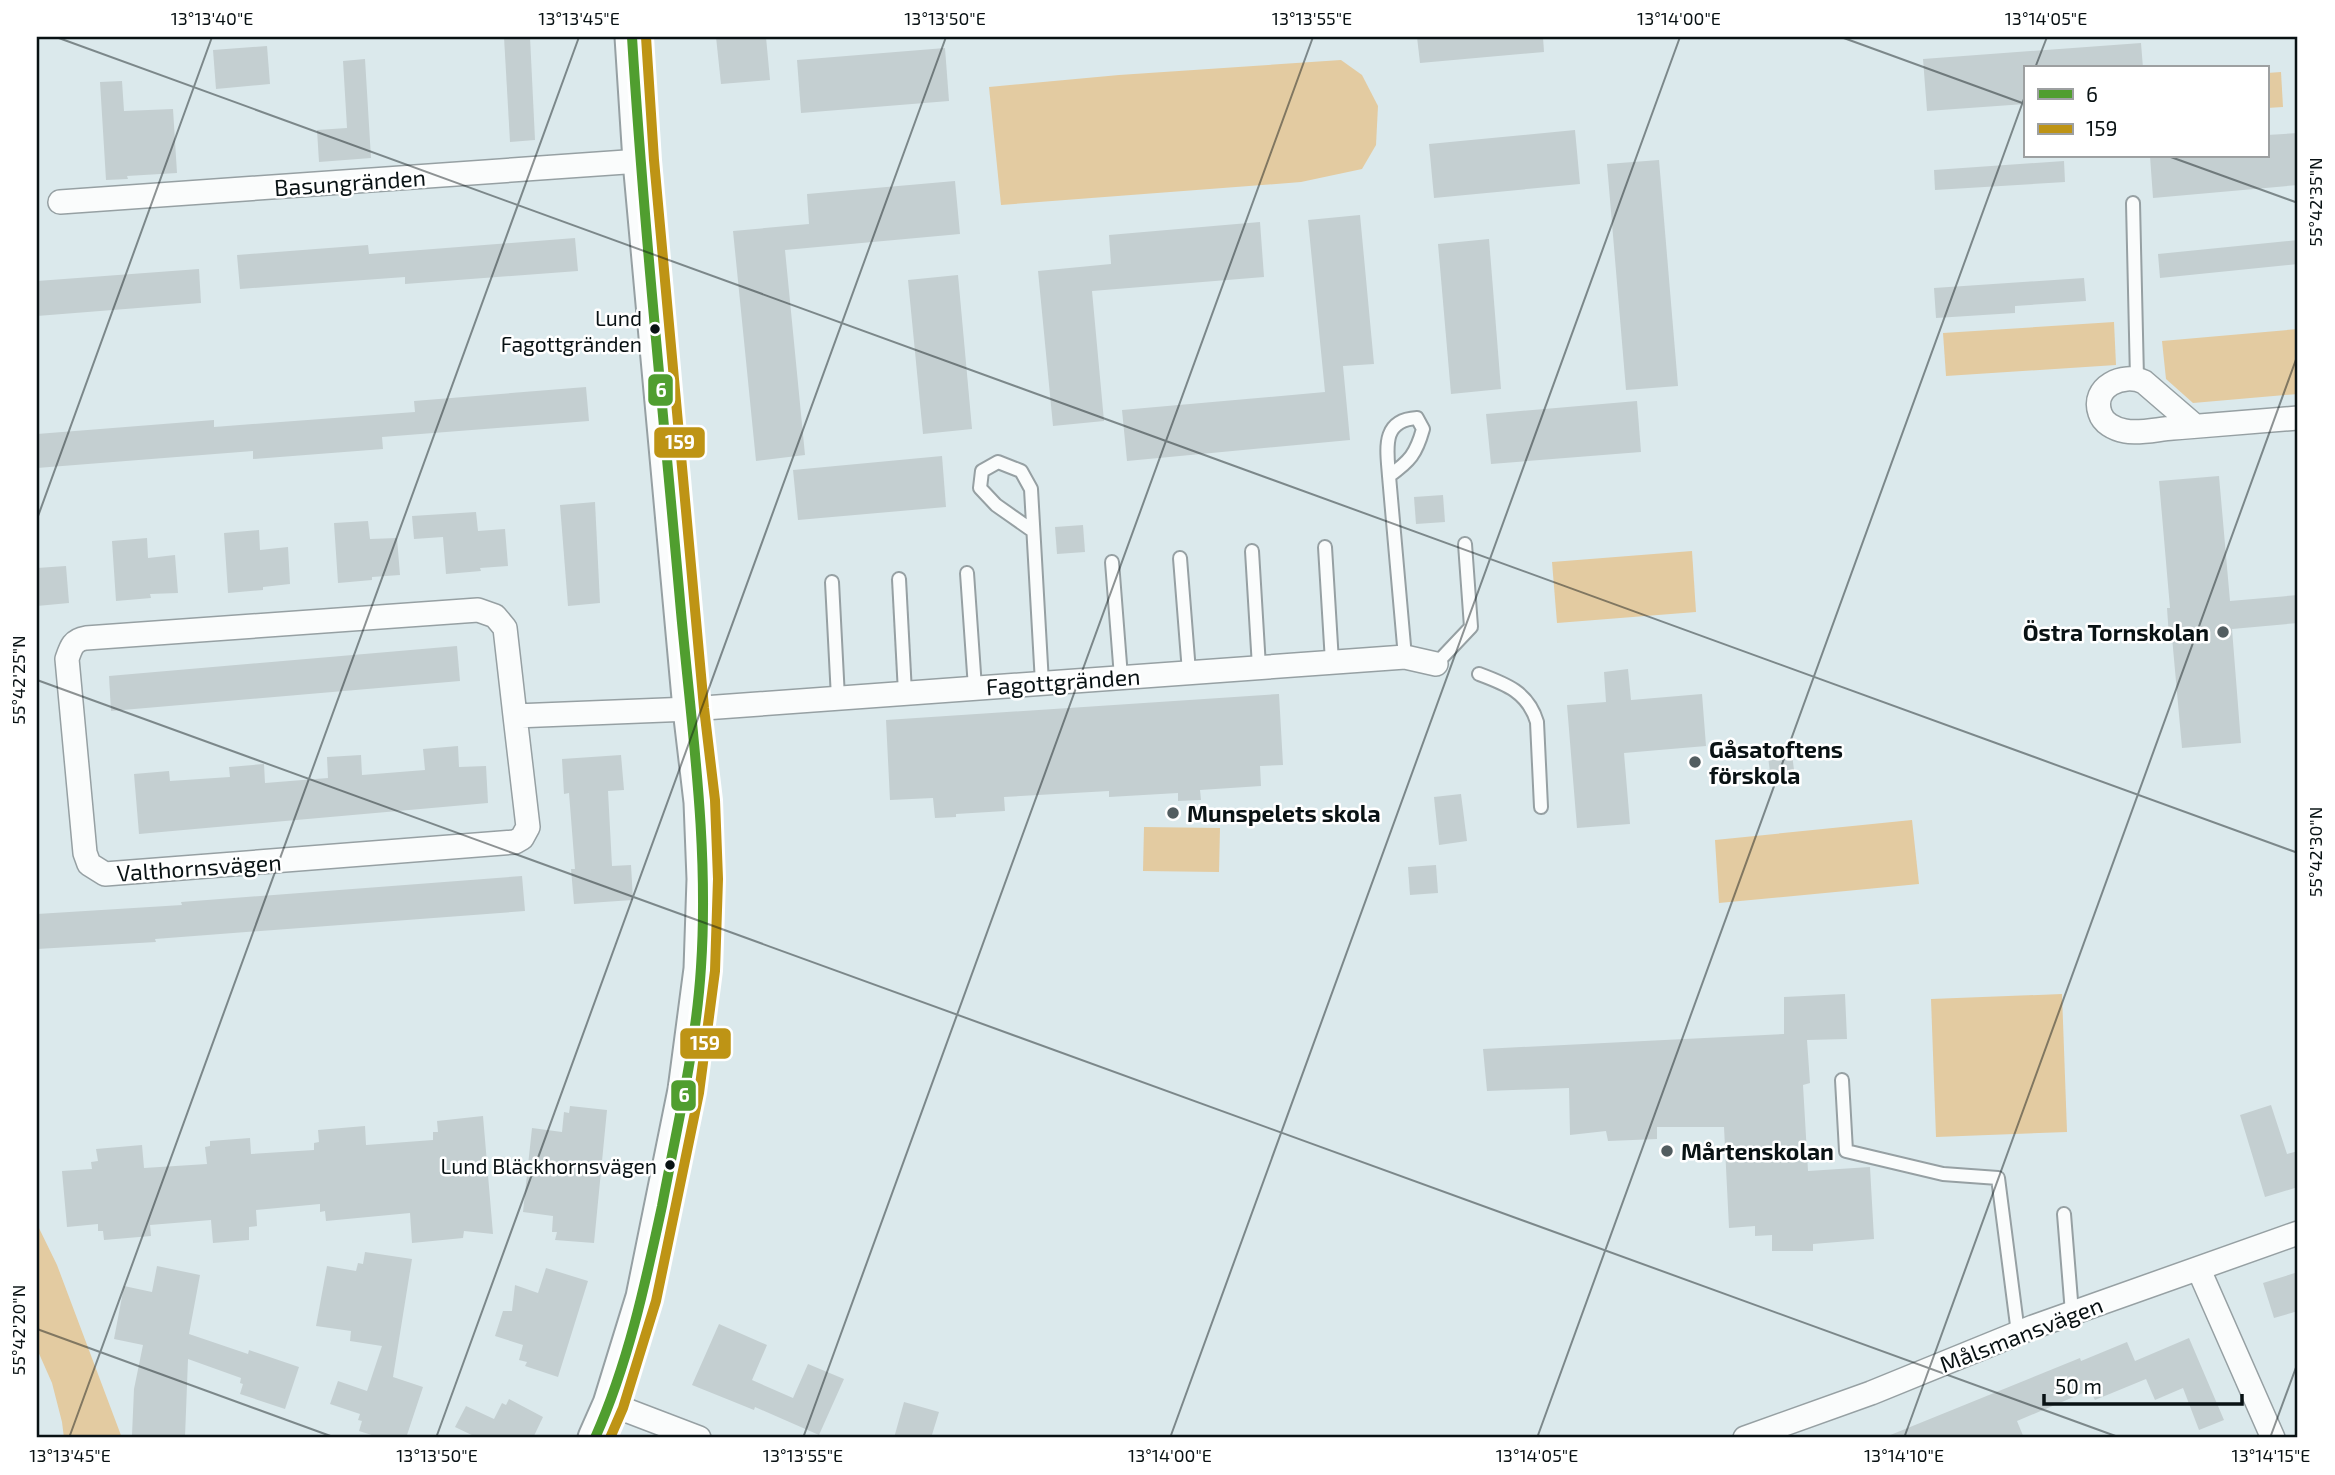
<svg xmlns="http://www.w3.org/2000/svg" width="2335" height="1475" font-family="'Exo 2',sans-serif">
	<rect width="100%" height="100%" fill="#dbe9ec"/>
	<!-- green -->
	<g fill="#e3cba1">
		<polygon points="1341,60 1362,75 1378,106 1376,145 1362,169 1301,182 1001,205 989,87 1119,75"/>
		<polygon points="2281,72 2283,107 2267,108 2267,73"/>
		<polygon points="2114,322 2116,365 1946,376 1943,333"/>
		<polygon points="2298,329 2298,394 2193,403 2166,379 2162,341"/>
		<polygon points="1692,551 1696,612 1557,623 1552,562"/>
		<polygon points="1912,820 1919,884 1719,903 1715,840"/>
		<polygon points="1144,827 1220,828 1219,872 1143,871"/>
		<polygon points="2062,994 2067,1132 1936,1137 1931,999"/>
		<polygon points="37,1224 57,1265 122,1438 64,1438 62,1422 52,1383 37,1349"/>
	</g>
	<!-- building -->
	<g fill="#c4cfd1">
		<polygon points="504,37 530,37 535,140 510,142"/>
		<polygon points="716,37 766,37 770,80 721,84"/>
		<polygon points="1417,37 1543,37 1544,52 1420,63"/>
		<polygon points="2141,43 2143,68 2025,68 2025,104 1927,111 1923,59"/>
		<polygon points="267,46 270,84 216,89 213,50"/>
		<polygon points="945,48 949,101 801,113 797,60"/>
		<polygon points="365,59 371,158 319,162 317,130 347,128 343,61"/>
		<polygon points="122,81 124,111 173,109 177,173 127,176 128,179 106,180 100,82"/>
		<polygon points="1575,130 1580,184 1434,198 1429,144"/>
		<polygon points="2298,133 2298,185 2153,198 2150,156 2267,156 2267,135"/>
		<polygon points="1659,160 1678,386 1626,390 1607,164"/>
		<polygon points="2064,161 2065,182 1935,190 1934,170"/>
		<polygon points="955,181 960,234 785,250 805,455 756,461 733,231 809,224 807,194"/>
		<polygon points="1360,215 1374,364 1343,366 1350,440 1127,461 1122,410 1325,392 1308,220"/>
		<polygon points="1260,222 1264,277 1092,291 1104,421 1053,426 1038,271 1111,264 1109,235"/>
		<polygon points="575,238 578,271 405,284 405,277 240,289 237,255 368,245 369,254"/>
		<polygon points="1489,239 1501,389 1451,394 1438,244"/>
		<polygon points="2298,240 2298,264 2160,278 2158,254"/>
		<polygon points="199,269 201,303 37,316 37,281"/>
		<polygon points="958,275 972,429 923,434 908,280"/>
		<polygon points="2084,278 2086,301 2015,306 2015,313 1936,318 1934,288"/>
		<polygon points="586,387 589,421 382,437 383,449 253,459 253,451 37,468 37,434 214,420 214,427 415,412 414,401"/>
		<polygon points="1637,401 1641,452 1491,464 1486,414"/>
		<polygon points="942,456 946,507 798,520 793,470"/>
		<polygon points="2219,476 2230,601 2298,595 2298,623 2232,629 2241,743 2182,748 2172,637 2169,637 2167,608 2170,608 2159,481"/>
		<polygon points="1443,495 1445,522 1416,524 1414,497"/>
		<polygon points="595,502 600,603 568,606 560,505"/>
		<polygon points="476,512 478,531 505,529 508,566 480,568 481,571 446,574 443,537 414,539 412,516"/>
		<polygon points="368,521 370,539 397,538 400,575 372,577 372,580 338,583 334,523"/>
		<polygon points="1083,525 1085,552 1057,554 1055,527"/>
		<polygon points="259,530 260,550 288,547 290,584 263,587 263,590 228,593 224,533"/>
		<polygon points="147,538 148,558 175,555 178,593 150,594 151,598 116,601 112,541"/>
		<polygon points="66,566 69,603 37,606 37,568"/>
		<polygon points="457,646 460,681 111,711 109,676"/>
		<polygon points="1628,669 1631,700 1702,694 1706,746 1624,753 1630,824 1577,828 1567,705 1606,702 1604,672"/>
		<polygon points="1279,694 1283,765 1260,766 1261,786 1200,790 1201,800 1178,801 1178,793 1109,797 1109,791 1004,797 1005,811 956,814 956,817 935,818 933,798 890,800 886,720"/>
		<polygon points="458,746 459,767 486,766 488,803 139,834 134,774 169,771 170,781 230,777 229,767 264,764 265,783 328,778 327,757 361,755 362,775 425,770 423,749"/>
		<polygon points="1792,754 1795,778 1771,781 1768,756"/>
		<polygon points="621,755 624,790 608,791 612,866 631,865 633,900 574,904 571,869 575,869 569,793 564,794 562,759"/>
		<polygon points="1461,794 1467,841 1439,845 1434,797"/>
		<polygon points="1436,865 1438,893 1410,895 1408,867"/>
		<polygon points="522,876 525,911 155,939 156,942 37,949 37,914 182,905 181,902"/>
		<polygon points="1845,994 1847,1039 1807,1040 1810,1083 1803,1085 1808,1171 1870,1167 1874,1239 1813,1244 1813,1251 1772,1251 1772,1235 1755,1236 1755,1226 1729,1228 1724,1127 1657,1127 1657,1139 1608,1141 1606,1131 1570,1135 1569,1088 1487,1091 1483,1049 1784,1034 1784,997"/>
		<polygon points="2271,1105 2287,1154 2298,1151 2298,1187 2265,1197 2240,1115"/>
		<polygon points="570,1106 607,1110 594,1243 555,1240 557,1232 552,1232 553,1216 523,1212 532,1128 562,1132 564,1112 569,1113"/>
		<polygon points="483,1116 493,1234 464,1231 463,1238 412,1243 410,1213 326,1221 325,1211 320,1212 320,1204 256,1210 257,1226 249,1227 249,1240 213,1243 211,1220 150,1225 151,1236 104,1240 103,1231 98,1231 98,1224 67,1227 62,1171 92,1169 91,1162 98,1161 96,1149 142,1145 144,1168 207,1164 205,1147 210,1146 210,1141 250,1138 251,1154 314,1150 314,1143 319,1142 318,1130 365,1126 366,1145 433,1140 433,1132 438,1132 437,1121"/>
		<polygon points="365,1252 412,1259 393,1377 423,1387 406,1438 381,1438 359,1431 362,1421 358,1420 360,1414 330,1404 338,1381 367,1391 382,1346 350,1341 351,1331 316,1326 327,1266 356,1271 358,1263 363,1264"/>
		<polygon points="157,1266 200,1275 189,1334 248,1354 249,1350 299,1367 285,1409 240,1394 243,1384 240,1383 241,1378 188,1359 185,1437 132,1435 134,1389 143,1345 114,1339 124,1286 152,1292"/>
		<polygon points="546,1268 588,1281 558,1377 525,1366 527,1362 519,1360 523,1345 495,1336 503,1311 512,1311 515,1285 538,1293"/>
		<polygon points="2298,1272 2298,1311 2274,1318 2263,1283"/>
		<polygon points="719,1324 767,1345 752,1380 793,1398 808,1364 844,1379 819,1435 755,1407 754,1410 692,1385"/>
		<polygon points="2189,1338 2224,1420 2199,1430 2183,1388 2155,1400 2146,1379 2095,1400 2090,1390 2017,1421 2024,1438 1883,1438 2080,1358 2081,1361 2127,1342 2135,1361"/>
		<polygon points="509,1399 543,1417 533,1438 478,1438 455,1427 466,1406 494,1419 502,1403 506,1405"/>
		<polygon points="904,1402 939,1412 931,1438 894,1438"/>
	</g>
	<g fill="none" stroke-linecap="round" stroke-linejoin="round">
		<!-- lane casing -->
		<g stroke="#96a0a3" stroke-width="16">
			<g id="lane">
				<polyline points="2133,203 2137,378"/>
				<path d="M1389 476C1410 461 1416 454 1423 429L1417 418C1381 420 1387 449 1389 476L1405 657"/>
				<polyline points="1033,531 996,505 980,488 982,471 998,462 1021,471 1031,489 1042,683"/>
				<polyline points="1325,547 1332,662"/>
				<polyline points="1252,551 1259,667"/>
				<polyline points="1180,558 1189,672"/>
				<polyline points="1112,562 1121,677"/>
				<polyline points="967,573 975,688"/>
				<polyline points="899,579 905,693"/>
				<polyline points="832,582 838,698"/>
				<polyline points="1436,664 1471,627 1465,544"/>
				<path d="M1479 674C1506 684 1528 692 1537 722L1541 807"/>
				<polyline points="1842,1080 1846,1151 1943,1174 1998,1178 2018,1333"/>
				<polyline points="2064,1214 2072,1313"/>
			</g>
		</g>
		<!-- street casing -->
		<g stroke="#96a0a3" stroke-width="26">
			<g id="street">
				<polyline points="60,202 640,161"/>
				<path d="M2195 426 2144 382C2123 372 2091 387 2100 413 2103 423 2114 429 2125 431 2139 434 2158 429 2173 428 2215 425 2257 421 2298 418"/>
				<path d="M515 716 528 827 522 838 515 842 105 874 89 864 85 853 67 659C71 647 73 640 86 638L478 610 495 616 505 628 515 716 690 709 1405 657 1436 664"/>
				<polyline points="2199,1270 2273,1438"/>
				<polyline points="610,1404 699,1438"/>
				<polyline points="1745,1438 1871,1393 2033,1327 2298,1233"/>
			</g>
		</g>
		<!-- secondary casing -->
		<g stroke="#96a0a3" stroke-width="37">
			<polyline id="secondary" points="595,1438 610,1404 643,1297 685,1090 701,969 704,879 701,802 690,709 640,161 632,37"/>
		</g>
		<!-- lane -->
		<use href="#lane" stroke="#fafcfc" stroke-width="12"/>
		<!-- street -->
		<use href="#street" stroke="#fafcfc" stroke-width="23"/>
		<!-- secondary -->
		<use href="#secondary" stroke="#fafcfc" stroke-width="33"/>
		<!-- bus-1 casing -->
		<g stroke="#fff" stroke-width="16">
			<path id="bus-1" d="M595 1438C628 1364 645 1285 662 1206 677 1127 696 1047 701 967 709 847 692 731 681 612 664 420 644 229 632 37"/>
		</g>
		<!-- bus-2 casing -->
		<g stroke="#fff" stroke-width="16">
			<polyline id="bus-2" points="610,1438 623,1408 656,1301 699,1093 715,971 718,879 715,800 704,708 654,160 646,37"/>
		</g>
		<!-- bus-1 -->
		<use href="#bus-1" stroke="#509e2f" stroke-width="10"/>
		<!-- bus-2 -->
		<use href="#bus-2" stroke="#be9415" stroke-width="10"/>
	</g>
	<!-- ticks -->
	<path fill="none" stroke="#091214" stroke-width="2" stroke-opacity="0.45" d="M56 37 2298 853M1841 37 2025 104M2035 68 2047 37M2168 156 2298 203M37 519 212 37M37 680 2121 1438M37 1329 336 1438M69 1438 579 37M436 1438 946 37M803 1438 1313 37M1170 1438 1680 37M1537 1438 2025 96M1904 1438 2298 354M2270 1438 2298 1362"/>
	<!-- markers -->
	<g fill="#091214" stroke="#fff" stroke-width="2.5">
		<circle cx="655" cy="329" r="6"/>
		<circle cx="670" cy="1165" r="6"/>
	</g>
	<g fill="#525d60" stroke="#fff" stroke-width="2.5">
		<circle cx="2223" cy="632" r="7"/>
		<circle cx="1695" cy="762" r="7"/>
		<circle cx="1173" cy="813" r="7"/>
		<circle cx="1667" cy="1151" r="7"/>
	</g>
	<g text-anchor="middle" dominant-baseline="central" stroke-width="5" stroke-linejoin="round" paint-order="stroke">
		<!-- bus labels -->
		<g font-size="21" fill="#091214" stroke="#fff" text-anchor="end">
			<text x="642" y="317">Lund<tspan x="642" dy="26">Fagottgränden</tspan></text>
			<text x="657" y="1165">Lund Bläckhornsvägen</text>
		</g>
		<!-- street labels -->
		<g font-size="23" fill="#091214" stroke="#fff">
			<text transform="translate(350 182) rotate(-4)">Basungränden</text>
			<text transform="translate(1063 681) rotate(-4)">Fagottgränden</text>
			<text transform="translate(199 867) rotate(-4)">Valthornsvägen</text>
			<text transform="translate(2021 1334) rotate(-21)">Målsmansvägen</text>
		</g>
		<!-- poi labels -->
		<g font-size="23" font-weight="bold" fill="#091214" stroke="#fff" text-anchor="start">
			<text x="2209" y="632" text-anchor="end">Östra Tornskolan</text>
			<text x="1709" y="749">Gåsatoftens<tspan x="1709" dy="26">förskola</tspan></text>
			<text x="1187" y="813">Munspelets skola</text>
			<text x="1681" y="1151">Mårtenskolan</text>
		</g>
	</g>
	<g stroke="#fff" stroke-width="2.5">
		<rect x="647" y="373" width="27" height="34" rx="7" fill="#509e2f"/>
		<rect x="653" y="426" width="53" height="33" rx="7" fill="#be9415"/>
		<rect x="679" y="1027" width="53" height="33" rx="7" fill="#be9415"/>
		<rect x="670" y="1079" width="27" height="33" rx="7" fill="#509e2f"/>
	</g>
	<g font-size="19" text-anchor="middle" font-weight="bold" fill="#fff">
		<text x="661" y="397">6</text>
		<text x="680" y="449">159</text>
		<text x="705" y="1050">159</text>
		<text x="684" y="1102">6</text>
	</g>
	<!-- border -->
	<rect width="2335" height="1475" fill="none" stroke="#ffffff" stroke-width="77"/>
	<!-- legend -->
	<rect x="2024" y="66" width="245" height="91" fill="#ffffff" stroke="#9da0a1" stroke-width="2"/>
	<rect x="2038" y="89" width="35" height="10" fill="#509e2f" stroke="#9da0a1" stroke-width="2"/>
	<text x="2086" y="102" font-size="21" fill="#091214">6</text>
	<rect x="2038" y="124" width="35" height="10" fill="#be9415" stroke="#9da0a1" stroke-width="2"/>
	<text x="2086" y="136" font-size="21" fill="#091214">159</text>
	<!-- scale -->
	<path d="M2044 1394v10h198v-10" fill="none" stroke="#091214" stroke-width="3.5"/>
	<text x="2055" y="1394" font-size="21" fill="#091214" stroke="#ffffff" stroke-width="5" paint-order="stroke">50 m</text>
	<rect x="38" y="38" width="2258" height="1398" fill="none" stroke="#091214" stroke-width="2.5"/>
	<g font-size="18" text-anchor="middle" fill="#091214">
		<text x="212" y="25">13°13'40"E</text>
		<text x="579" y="25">13°13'45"E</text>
		<text x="945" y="25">13°13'50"E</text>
		<text x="1312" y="25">13°13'55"E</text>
		<text x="1679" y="25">13°14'00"E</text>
		<text x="2046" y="25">13°14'05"E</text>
		<text transform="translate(2316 202) rotate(-90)" y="6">55°42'35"N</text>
		<text transform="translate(19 680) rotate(-90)" y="6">55°42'25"N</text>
		<text transform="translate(2316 852) rotate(-90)" y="6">55°42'30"N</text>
		<text transform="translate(19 1330) rotate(-90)" y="6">55°42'20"N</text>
		<text x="70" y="1462">13°13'45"E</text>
		<text x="437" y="1462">13°13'50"E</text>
		<text x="803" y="1462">13°13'55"E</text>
		<text x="1170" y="1462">13°14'00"E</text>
		<text x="1537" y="1462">13°14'05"E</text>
		<text x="1904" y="1462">13°14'10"E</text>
		<text x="2271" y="1462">13°14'15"E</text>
	</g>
</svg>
